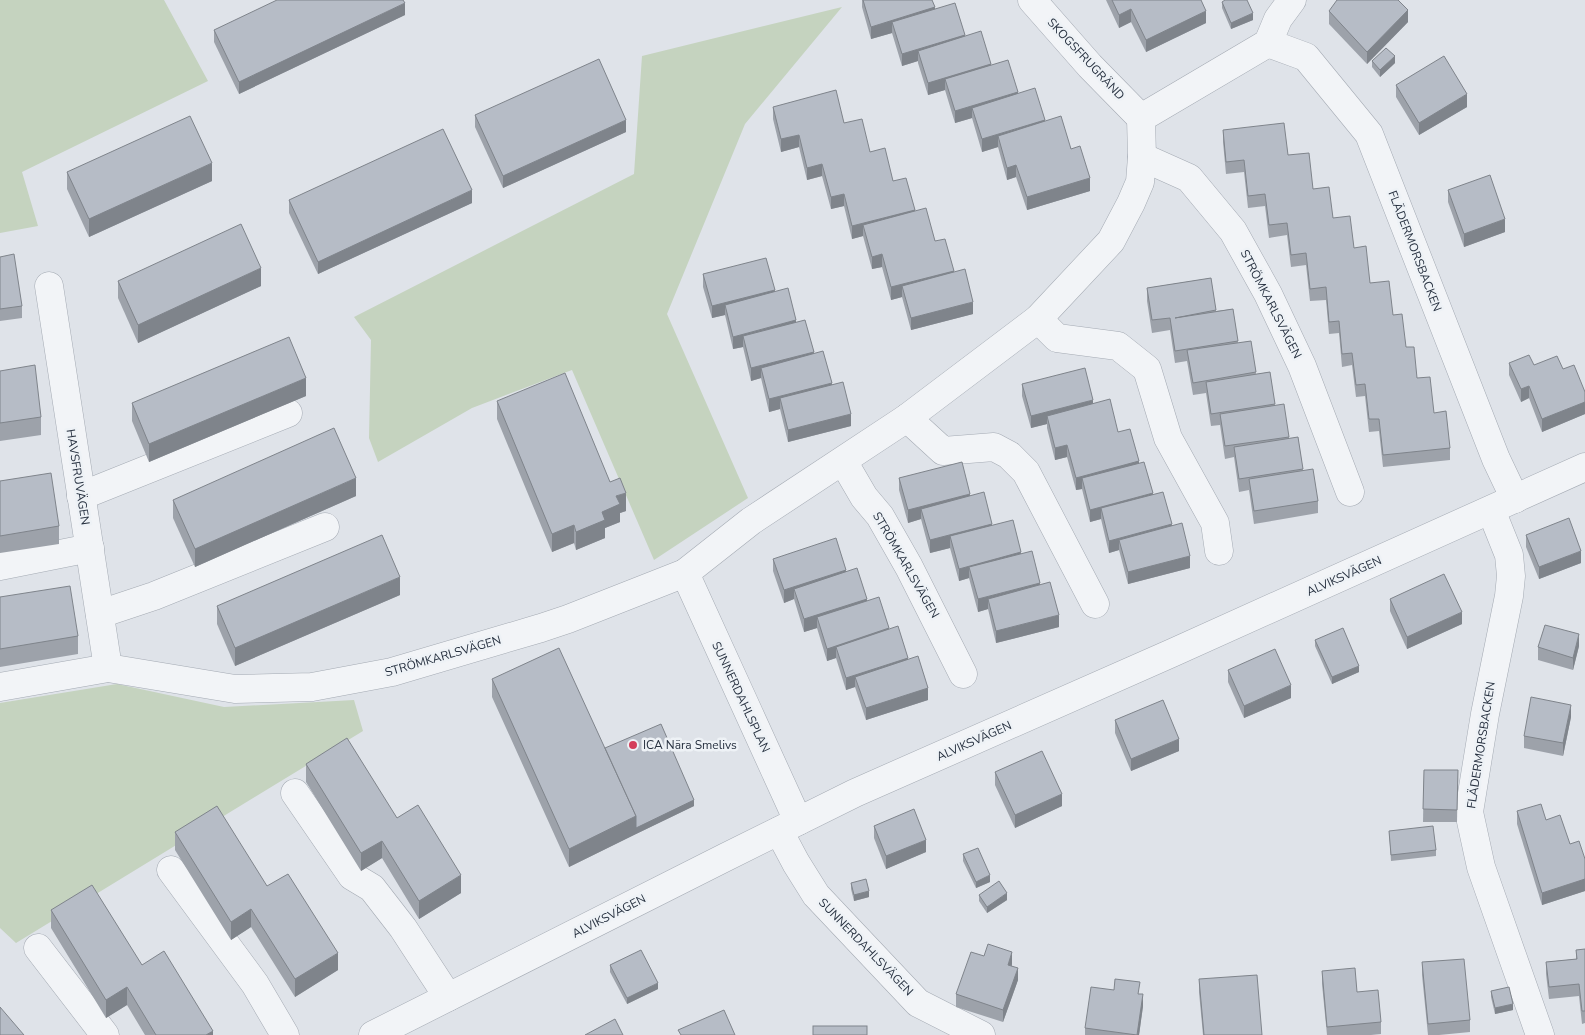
<svg xmlns="http://www.w3.org/2000/svg" width="1585" height="1035" font-family="'Nunito Sans',sans-serif">
	<rect width="100%" height="100%" fill="#dfe3e9"/>
	<!-- green -->
	<g fill="#c5d3bf">
		<polygon points="0,0 164,0 208,81 22,172 38,226 0,233"/>
		<polygon points="842,7 745,124 667,314 748,498 654,560 572,370 472,408 378,462 369,438 371,340 354,317 634,174 642,56"/>
		<polygon points="117,684 224,707 354,700 363,731 16,943 0,928 0,703"/>
	</g>
	<g fill="none" stroke-linecap="round" stroke-linejoin="round">
		<!-- minor casing -->
		<g stroke="#a4aab3" stroke-width="29">
			<g id="minor">
				<polyline points="1032,0 1090,66 1141,118"/>
				<polyline points="1268,43 1306,57 1369,134 1496,459 1515,499"/>
				<polyline points="1142,157 1189,178 1233,231 1268,294 1302,366 1350,492"/>
				<polyline points="49,286 108,668"/>
				<polyline points="1038,319 1057,338 1118,346 1147,369 1168,438 1215,523 1219,551"/>
				<polyline points="907,418 943,451 994,447 1009,455 1026,472 1095,604"/>
				<polyline points="843,461 864,497 880,516 909,567 963,674"/>
				<polyline points="81,496 288,413"/>
				<polyline points="1491,510 1509,555 1511,576 1509,596 1485,714 1469,812 1481,867 1540,1035"/>
				<polyline points="0,566 90,548"/>
				<polyline points="685,573 798,821"/>
				<polyline points="100,614 154,596 325,527"/>
				<polyline points="0,687 108,668 235,689 312,687 392,672 541,628 568,619 685,573 751,521 907,418 1038,319 1111,241 1131,203 1140,182 1142,157 1141,118 1268,43 1278,19 1292,0"/>
				<polyline points="295,793 352,876 372,888 403,928 448,997"/>
				<polyline points="779,831 796,863 816,895 918,1003 981,1035"/>
				<polyline points="171,870 255,984 285,1035"/>
				<polyline points="38,948 105,1035"/>
			</g>
		</g>
		<!-- tertiary casing -->
		<g stroke="#a4aab3" stroke-width="29">
			<polyline id="tertiary" points="373,1035 726,857 855,793 1172,653 1585,467"/>
		</g>
		<!-- minor -->
		<use href="#minor" stroke="#f2f4f7" stroke-width="28"/>
		<!-- tertiary -->
		<use href="#tertiary" stroke="#f2f4f7" stroke-width="28"/>
	</g>
	<!-- wall -->
	<g fill="#9da2aa">
		<polygon points="862,0 932,0 935,9 965,37 1071,149 1090,191 1027,210 1016,177 1007,180 998,147 982,152 972,118 955,123 945,90 928,95 918,63 918,61 902,66 892,33 871,39 862,7"/>
		<polygon points="1106,0 1201,0 1206,23 1146,52 1131,22 1119,28"/>
		<polygon points="1222,2 1253,20 1231,29 1222,8"/>
		<polygon points="1329,11 1408,22 1367,64 1329,24"/>
		<polygon points="405,15 239,94 214,42 214,30"/>
		<polygon points="1372,61 1395,63 1380,77 1372,67"/>
		<polygon points="1396,85 1467,107 1419,135 1396,97"/>
		<polygon points="773,107 844,123 870,152 893,181 915,211 935,241 954,272 973,314 911,330 902,297 891,300 882,267 872,269 863,236 852,239 844,206 831,209 822,176 807,180 799,147 781,152 773,119"/>
		<polygon points="475,115 626,132 503,188 475,127"/>
		<polygon points="1223,130 1288,155 1313,189 1354,248 1370,283 1393,315 1417,378 1450,448 1450,460 1383,467 1379,431 1369,432 1365,396 1356,397 1352,365 1342,367 1339,333 1329,334 1326,300 1310,301 1306,265 1291,267 1287,235 1269,238 1265,206 1248,208 1244,172 1226,174 1223,142"/>
		<polygon points="67,172 212,181 89,237 67,189"/>
		<polygon points="1448,190 1505,232 1464,247 1448,202"/>
		<polygon points="289,200 472,203 318,274 289,213"/>
		<polygon points="0,257 22,306 22,318 0,321"/>
		<polygon points="703,274 775,292 796,322 832,384 851,426 788,442 780,409 769,412 761,378 751,381 743,347 733,349 725,315 712,318 703,287"/>
		<polygon points="1211,278 1216,311 1233,309 1238,343 1251,341 1256,374 1270,372 1275,406 1289,437 1289,439 1298,437 1303,471 1318,501 1318,513 1254,524 1249,490 1239,492 1234,457 1225,459 1220,425 1211,426 1206,393 1193,395 1187,361 1175,363 1170,330 1152,333 1147,301 1147,288"/>
		<polygon points="118,281 261,286 138,343 118,298"/>
		<polygon points="1509,363 1563,369 1585,392 1585,414 1542,432 1529,398 1521,402 1509,375"/>
		<polygon points="0,371 41,417 41,435 0,441"/>
		<polygon points="1022,384 1093,403 1118,432 1139,463 1153,495 1172,526 1190,568 1128,584 1119,550 1109,553 1101,519 1090,522 1082,489 1076,490 1067,457 1055,460 1047,428 1047,424 1031,428 1022,396"/>
		<polygon points="306,396 149,462 132,421 132,403"/>
		<polygon points="497,401 610,482 626,511 620,513 620,522 605,528 605,538 576,550 574,543 552,552 497,419"/>
		<polygon points="899,478 970,496 992,526 1021,554 1040,585 1059,627 996,643 988,609 978,612 969,578 959,581 950,548 930,553 921,519 908,523 899,490"/>
		<polygon points="0,481 59,526 59,544 0,553"/>
		<polygon points="356,496 195,567 173,518 173,500"/>
		<polygon points="1526,535 1581,563 1539,579 1526,547"/>
		<polygon points="773,559 846,571 867,601 889,629 908,660 928,700 866,720 855,687 846,690 836,658 827,661 817,628 804,632 794,599 784,603 773,571"/>
		<polygon points="400,595 235,666 217,624 217,606"/>
		<polygon points="0,597 78,636 78,654 0,667"/>
		<polygon points="1390,599 1462,624 1407,649 1390,611"/>
		<polygon points="1315,640 1359,672 1332,684 1315,646"/>
		<polygon points="1579,646 1573,670 1538,660 1538,647"/>
		<polygon points="1228,670 1291,698 1244,718 1228,682"/>
		<polygon points="492,679 605,748 694,806 636,834 569,867 492,697"/>
		<polygon points="1571,717 1563,756 1524,748 1524,736"/>
		<polygon points="1115,720 1179,751 1131,771 1115,733"/>
		<polygon points="306,764 397,818 461,893 419,919 382,858 361,871 306,782"/>
		<polygon points="1424,770 1458,770 1457,822 1423,822"/>
		<polygon points="995,772 1062,806 1015,828 995,785"/>
		<polygon points="1517,811 1546,820 1585,859 1585,891 1542,905 1517,824"/>
		<polygon points="874,826 926,852 886,869 874,838"/>
		<polygon points="1389,831 1436,850 1436,856 1391,861"/>
		<polygon points="175,832 267,886 338,970 295,997 251,927 231,940 175,850"/>
		<polygon points="963,854 990,882 976,888 963,861"/>
		<polygon points="851,883 869,897 854,901 851,889"/>
		<polygon points="979,895 1007,900 987,913 979,901"/>
		<polygon points="51,910 142,965 213,1035 145,1035 127,1005 106,1018 51,928"/>
		<polygon points="1585,949 1585,1023 1582,1024 1579,996 1549,999 1546,974 1546,962 1576,959 1576,950"/>
		<polygon points="984,956 1012,964 1012,966 1018,980 1003,1022 956,1007 956,994"/>
		<polygon points="1422,962 1470,1020 1470,1032 1439,1035 1428,1035 1422,975"/>
		<polygon points="610,965 658,989 627,1004 610,972"/>
		<polygon points="1322,971 1357,992 1381,1022 1381,1034 1371,1035 1327,1035 1322,984"/>
		<polygon points="1199,979 1262,1035 1203,1035 1199,992"/>
		<polygon points="1491,991 1513,1010 1495,1014 1491,997"/>
		<polygon points="1140,994 1143,1006 1139,1035 1085,1035 1085,1028"/>
	</g>
	<!-- shaded-wall -->
	<g fill="#7f848b">
		<polygon points="405,3 405,15 239,94 239,82"/>
		<polygon points="935,7 935,20 892,22 892,33 871,39 871,27"/>
		<polygon points="1131,9 1131,22 1119,28 1119,15"/>
		<polygon points="1408,10 1408,22 1367,64 1367,52"/>
		<polygon points="1206,11 1206,23 1146,52 1146,40"/>
		<polygon points="1253,13 1253,20 1231,29 1231,23"/>
		<polygon points="965,35 965,47 918,51 918,61 902,66 902,54"/>
		<polygon points="1395,56 1395,63 1380,77 1380,70"/>
		<polygon points="991,64 991,76 945,79 945,90 928,95 928,83"/>
		<polygon points="1018,92 1018,104 972,108 972,118 955,123 955,111"/>
		<polygon points="1467,94 1467,107 1419,135 1419,123"/>
		<polygon points="626,120 626,132 503,188 503,176"/>
		<polygon points="1045,120 1045,132 998,136 998,147 982,152 982,139"/>
		<polygon points="799,135 799,147 781,152 781,139"/>
		<polygon points="212,163 212,181 89,237 89,219"/>
		<polygon points="822,164 822,176 807,180 807,168"/>
		<polygon points="1016,165 1016,177 1007,180 1007,168"/>
		<polygon points="1090,178 1090,191 1027,210 1027,197"/>
		<polygon points="472,190 472,203 318,274 318,262"/>
		<polygon points="844,194 844,206 831,209 831,197"/>
		<polygon points="915,210 915,222 863,225 863,236 852,239 852,226"/>
		<polygon points="1505,219 1505,232 1464,247 1464,234"/>
		<polygon points="882,254 882,267 872,269 872,257"/>
		<polygon points="261,268 261,286 138,343 138,325"/>
		<polygon points="954,271 954,283 902,286 902,297 891,300 891,287"/>
		<polygon points="775,290 775,302 725,305 725,315 712,318 712,306"/>
		<polygon points="973,302 973,314 911,330 911,318"/>
		<polygon points="796,320 796,333 743,336 743,347 733,349 733,337"/>
		<polygon points="814,352 814,364 761,368 761,378 751,381 751,368"/>
		<polygon points="306,378 306,396 149,462 149,444"/>
		<polygon points="832,383 832,396 780,398 780,409 769,412 769,399"/>
		<polygon points="1529,386 1529,398 1521,402 1521,389"/>
		<polygon points="1093,400 1093,412 1047,416 1047,424 1031,428 1031,416"/>
		<polygon points="1585,402 1585,414 1542,432 1542,419"/>
		<polygon points="851,414 851,426 788,442 788,430"/>
		<polygon points="1067,445 1067,457 1055,460 1055,448"/>
		<polygon points="1139,461 1139,474 1082,478 1082,489 1076,490 1076,478"/>
		<polygon points="356,478 356,496 195,567 195,549"/>
		<polygon points="626,493 626,511 620,513 620,522 605,528 605,538 576,550 576,532 602,512 616,496"/>
		<polygon points="1153,493 1153,506 1101,508 1101,519 1090,522 1090,510"/>
		<polygon points="970,494 970,507 921,509 921,519 908,523 908,510"/>
		<polygon points="992,524 992,537 950,536 950,548 930,553 930,540"/>
		<polygon points="1172,524 1172,536 1119,540 1119,550 1109,553 1109,541"/>
		<polygon points="574,525 574,543 552,552 552,534"/>
		<polygon points="1581,551 1581,563 1539,579 1539,567"/>
		<polygon points="1021,552 1021,565 969,567 969,578 959,581 959,569"/>
		<polygon points="1190,556 1190,568 1128,584 1128,572"/>
		<polygon points="846,570 846,582 794,589 794,599 784,603 784,590"/>
		<polygon points="400,577 400,595 235,666 235,648"/>
		<polygon points="1040,583 1040,595 988,599 988,609 978,612 978,599"/>
		<polygon points="867,599 867,611 817,617 817,628 804,632 804,619"/>
		<polygon points="1462,612 1462,624 1407,649 1407,637"/>
		<polygon points="1059,615 1059,627 996,643 996,631"/>
		<polygon points="889,628 889,640 836,647 836,658 827,661 827,649"/>
		<polygon points="1579,634 1579,646 1573,670 1573,658"/>
		<polygon points="908,658 908,670 855,677 855,687 846,690 846,678"/>
		<polygon points="1359,666 1359,672 1332,684 1332,677"/>
		<polygon points="1291,685 1291,698 1244,718 1244,706"/>
		<polygon points="928,688 928,700 866,720 866,708"/>
		<polygon points="1571,705 1571,717 1563,756 1563,743"/>
		<polygon points="1179,739 1179,751 1131,771 1131,759"/>
		<polygon points="1062,794 1062,806 1015,828 1015,815"/>
		<polygon points="694,800 694,806 636,834 569,867 569,849 636,816"/>
		<polygon points="926,840 926,852 886,869 886,856"/>
		<polygon points="382,841 382,858 361,871 361,853"/>
		<polygon points="461,875 461,893 419,919 419,901"/>
		<polygon points="990,875 990,882 976,888 976,882"/>
		<polygon points="1585,879 1585,891 1542,905 1542,893"/>
		<polygon points="869,891 869,897 854,901 854,895"/>
		<polygon points="1007,893 1007,900 987,913 987,907"/>
		<polygon points="251,909 251,927 231,940 231,922"/>
		<polygon points="1012,952 1012,964 1008,977 1008,965"/>
		<polygon points="338,953 338,970 295,997 295,979"/>
		<polygon points="1018,968 1018,980 1003,1022 1003,1010"/>
		<polygon points="658,983 658,989 627,1004 627,998"/>
		<polygon points="127,987 127,1005 106,1018 106,1000"/>
		<polygon points="1143,994 1143,1006 1139,1035 1137,1035"/>
		<polygon points="1513,1004 1513,1010 1495,1014 1495,1008"/>
		<polygon points="213,1031 213,1035 206,1035"/>
	</g>
	<!-- building -->
	<g fill="#b6bcc6" stroke="#7f848b">
		<polygon points="277,0 403,0 405,3 239,82 214,30"/>
		<polygon points="863,0 932,0 935,7 871,27"/>
		<polygon points="1112,0 1201,0 1206,11 1146,40 1131,9 1119,15"/>
		<polygon points="1225,0 1247,0 1253,13 1231,23 1222,2"/>
		<polygon points="1337,0 1398,0 1408,10 1367,52 1329,11"/>
		<polygon points="955,3 965,35 902,54 892,22"/>
		<polygon points="981,31 991,64 928,83 918,51"/>
		<polygon points="1386,48 1395,56 1380,70 1372,61"/>
		<polygon points="1444,56 1467,94 1419,123 1396,85"/>
		<polygon points="599,59 626,120 503,176 475,115"/>
		<polygon points="1008,60 1018,92 955,111 945,79"/>
		<polygon points="1035,88 1045,120 982,139 972,108"/>
		<polygon points="836,90 844,123 862,119 870,152 885,148 893,181 906,178 915,210 852,226 844,194 831,197 822,164 807,168 799,135 781,139 773,107"/>
		<polygon points="190,116 212,163 89,219 67,172"/>
		<polygon points="1061,116 1071,149 1080,146 1090,178 1027,197 1016,165 1007,168 998,136"/>
		<polygon points="1284,123 1288,155 1309,153 1313,189 1329,187 1333,218 1350,216 1354,248 1366,246 1370,283 1389,281 1393,315 1402,314 1406,347 1414,347 1417,378 1430,377 1434,413 1446,411 1450,448 1383,455 1379,419 1369,419 1365,384 1356,385 1352,353 1342,354 1339,321 1329,322 1326,287 1310,289 1306,253 1291,255 1287,223 1269,225 1265,194 1248,196 1244,160 1226,162 1223,130"/>
		<polygon points="443,129 472,190 318,262 289,200"/>
		<polygon points="1490,175 1505,219 1464,234 1448,190"/>
		<polygon points="926,208 935,241 945,239 954,271 891,287 882,254 872,257 863,225"/>
		<polygon points="241,224 261,268 138,325 118,281"/>
		<polygon points="14,254 22,306 0,309 0,257"/>
		<polygon points="766,258 775,290 712,306 703,274"/>
		<polygon points="965,269 973,302 911,318 902,286"/>
		<polygon points="1211,278 1216,310 1175,318 1233,309 1238,341 1175,351 1170,318 1152,320 1147,288"/>
		<polygon points="788,288 796,320 733,337 725,305"/>
		<polygon points="805,320 814,352 751,368 743,336"/>
		<polygon points="289,337 306,378 149,444 132,403"/>
		<polygon points="1251,341 1256,372 1193,383 1187,350"/>
		<polygon points="823,351 832,383 769,399 761,368"/>
		<polygon points="1529,355 1534,365 1557,356 1563,369 1574,365 1585,392 1585,402 1542,419 1529,386 1521,389 1509,363"/>
		<polygon points="35,365 41,417 0,423 0,371"/>
		<polygon points="1085,368 1093,400 1031,416 1022,384"/>
		<polygon points="1270,372 1275,404 1211,414 1206,382"/>
		<polygon points="565,373 610,482 620,478 626,493 616,496 620,504 602,512 605,520 576,532 574,525 552,534 497,401"/>
		<polygon points="843,382 851,414 788,430 780,398"/>
		<polygon points="1110,399 1118,432 1130,429 1139,461 1076,478 1067,445 1055,448 1047,416"/>
		<polygon points="1284,404 1289,437 1225,446 1220,414"/>
		<polygon points="334,428 356,478 195,549 173,500"/>
		<polygon points="1298,437 1303,469 1239,479 1234,447"/>
		<polygon points="962,462 970,494 908,510 899,478"/>
		<polygon points="1144,462 1153,493 1090,510 1082,478"/>
		<polygon points="1313,469 1318,501 1254,511 1249,479"/>
		<polygon points="51,473 59,526 0,536 0,481"/>
		<polygon points="984,492 992,524 930,540 921,509"/>
		<polygon points="1163,492 1172,524 1109,541 1101,508"/>
		<polygon points="1569,518 1581,551 1539,567 1526,535"/>
		<polygon points="1013,520 1021,552 959,569 950,536"/>
		<polygon points="1182,523 1190,556 1128,572 1119,540"/>
		<polygon points="382,535 400,577 235,648 217,606"/>
		<polygon points="836,538 846,570 784,590 773,559"/>
		<polygon points="1032,551 1040,583 978,599 969,567"/>
		<polygon points="857,568 867,599 804,619 794,589"/>
		<polygon points="1444,574 1462,612 1407,637 1390,599"/>
		<polygon points="1050,582 1059,615 996,631 988,599"/>
		<polygon points="70,586 78,636 0,649 0,597"/>
		<polygon points="879,597 889,628 827,649 817,617"/>
		<polygon points="1545,625 1579,634 1573,658 1538,647"/>
		<polygon points="898,626 908,658 846,678 836,647"/>
		<polygon points="1343,628 1359,666 1332,677 1315,640"/>
		<polygon points="559,648 636,816 569,849 492,679"/>
		<polygon points="1275,649 1291,685 1244,706 1228,670"/>
		<polygon points="918,656 928,688 866,708 855,677"/>
		<polygon points="1531,697 1571,705 1563,743 1524,736"/>
		<polygon points="1163,700 1179,739 1131,759 1115,720"/>
		<polygon points="661,724 694,800 636,828 636,816 605,748"/>
		<polygon points="347,738 397,818 418,805 461,875 419,901 382,841 361,853 306,764"/>
		<polygon points="1042,751 1062,794 1015,815 995,772"/>
		<polygon points="1424,770 1458,770 1457,810 1423,809"/>
		<polygon points="1541,804 1546,820 1560,815 1570,844 1579,841 1585,859 1585,879 1542,893 1517,811"/>
		<polygon points="217,806 267,886 288,874 338,953 295,979 251,909 231,922 175,832"/>
		<polygon points="914,809 926,840 886,856 874,826"/>
		<polygon points="1433,826 1436,850 1391,855 1389,831"/>
		<polygon points="978,848 990,875 976,882 963,854"/>
		<polygon points="866,879 869,891 854,895 851,883"/>
		<polygon points="999,881 1007,893 987,907 979,895"/>
		<polygon points="92,885 142,965 164,951 213,1031 206,1035 156,1035 127,987 106,1000 51,910"/>
		<polygon points="988,944 1012,952 1008,965 1018,968 1003,1010 956,994 971,952 984,956"/>
		<polygon points="1585,949 1585,1011 1582,1011 1579,984 1549,987 1546,962 1577,959 1576,950"/>
		<polygon points="641,950 658,983 627,998 610,965"/>
		<polygon points="1464,959 1470,1020 1428,1024 1422,962"/>
		<polygon points="1355,968 1357,992 1378,990 1381,1022 1327,1027 1322,971"/>
		<polygon points="1257,975 1262,1035 1204,1035 1199,979"/>
		<polygon points="1115,979 1140,982 1138,994 1143,994 1137,1035 1085,1028 1091,987 1114,990"/>
		<polygon points="1509,987 1513,1004 1495,1008 1491,991"/>
		<polygon points="0,1007 24,1035 0,1035"/>
		<polygon points="724,1010 735,1035 681,1035 678,1030"/>
		<polygon points="615,1019 623,1035 585,1035"/>
		<rect x="813" y="1026" width="54" height="9"/>
	</g>
	<!-- markers -->
	<circle fill="#d43e5a" stroke="#eef2f6" stroke-width="2" cx="633" cy="745" r="5"/>
	<g text-anchor="middle" dominant-baseline="central" stroke-width="5" stroke-linejoin="round" paint-order="stroke">
		<!-- street labels -->
		<g font-size="12" fill="#273140" stroke="#eef2f6">
			<text transform="translate(1086 59) rotate(47)">SKOGSFRUGRÄND</text>
			<text transform="translate(1415 251) rotate(69)">FLÄDERMORSBACKEN</text>
			<text transform="translate(1271 304) rotate(63)">STRÖMKARLSVÄGEN</text>
			<text transform="translate(78 477) rotate(81)">HAVSFRUVÄGEN</text>
			<text transform="translate(906 565) rotate(60)">STRÖMKARLSVÄGEN</text>
			<text transform="translate(1344 576) rotate(-24)">ALVIKSVÄGEN</text>
			<text transform="translate(443 656) rotate(-16)">STRÖMKARLSVÄGEN</text>
			<text transform="translate(741 697) rotate(65)">SUNNERDAHLSPLAN</text>
			<text transform="translate(974 741) rotate(-24)">ALVIKSVÄGEN</text>
			<text transform="translate(1481 745) rotate(-81)">FLÄDERMORSBACKEN</text>
			<text transform="translate(609 916) rotate(-27)">ALVIKSVÄGEN</text>
			<text transform="translate(866 947) rotate(46)">SUNNERDAHLSVÄGEN</text>
		</g>
		<!-- poi labels -->
		<g font-size="12" fill="#273140" stroke="#eef2f6" text-anchor="start">
			<text x="643" y="745">ICA Nära Smelivs</text>
		</g>
	</g>
</svg>
